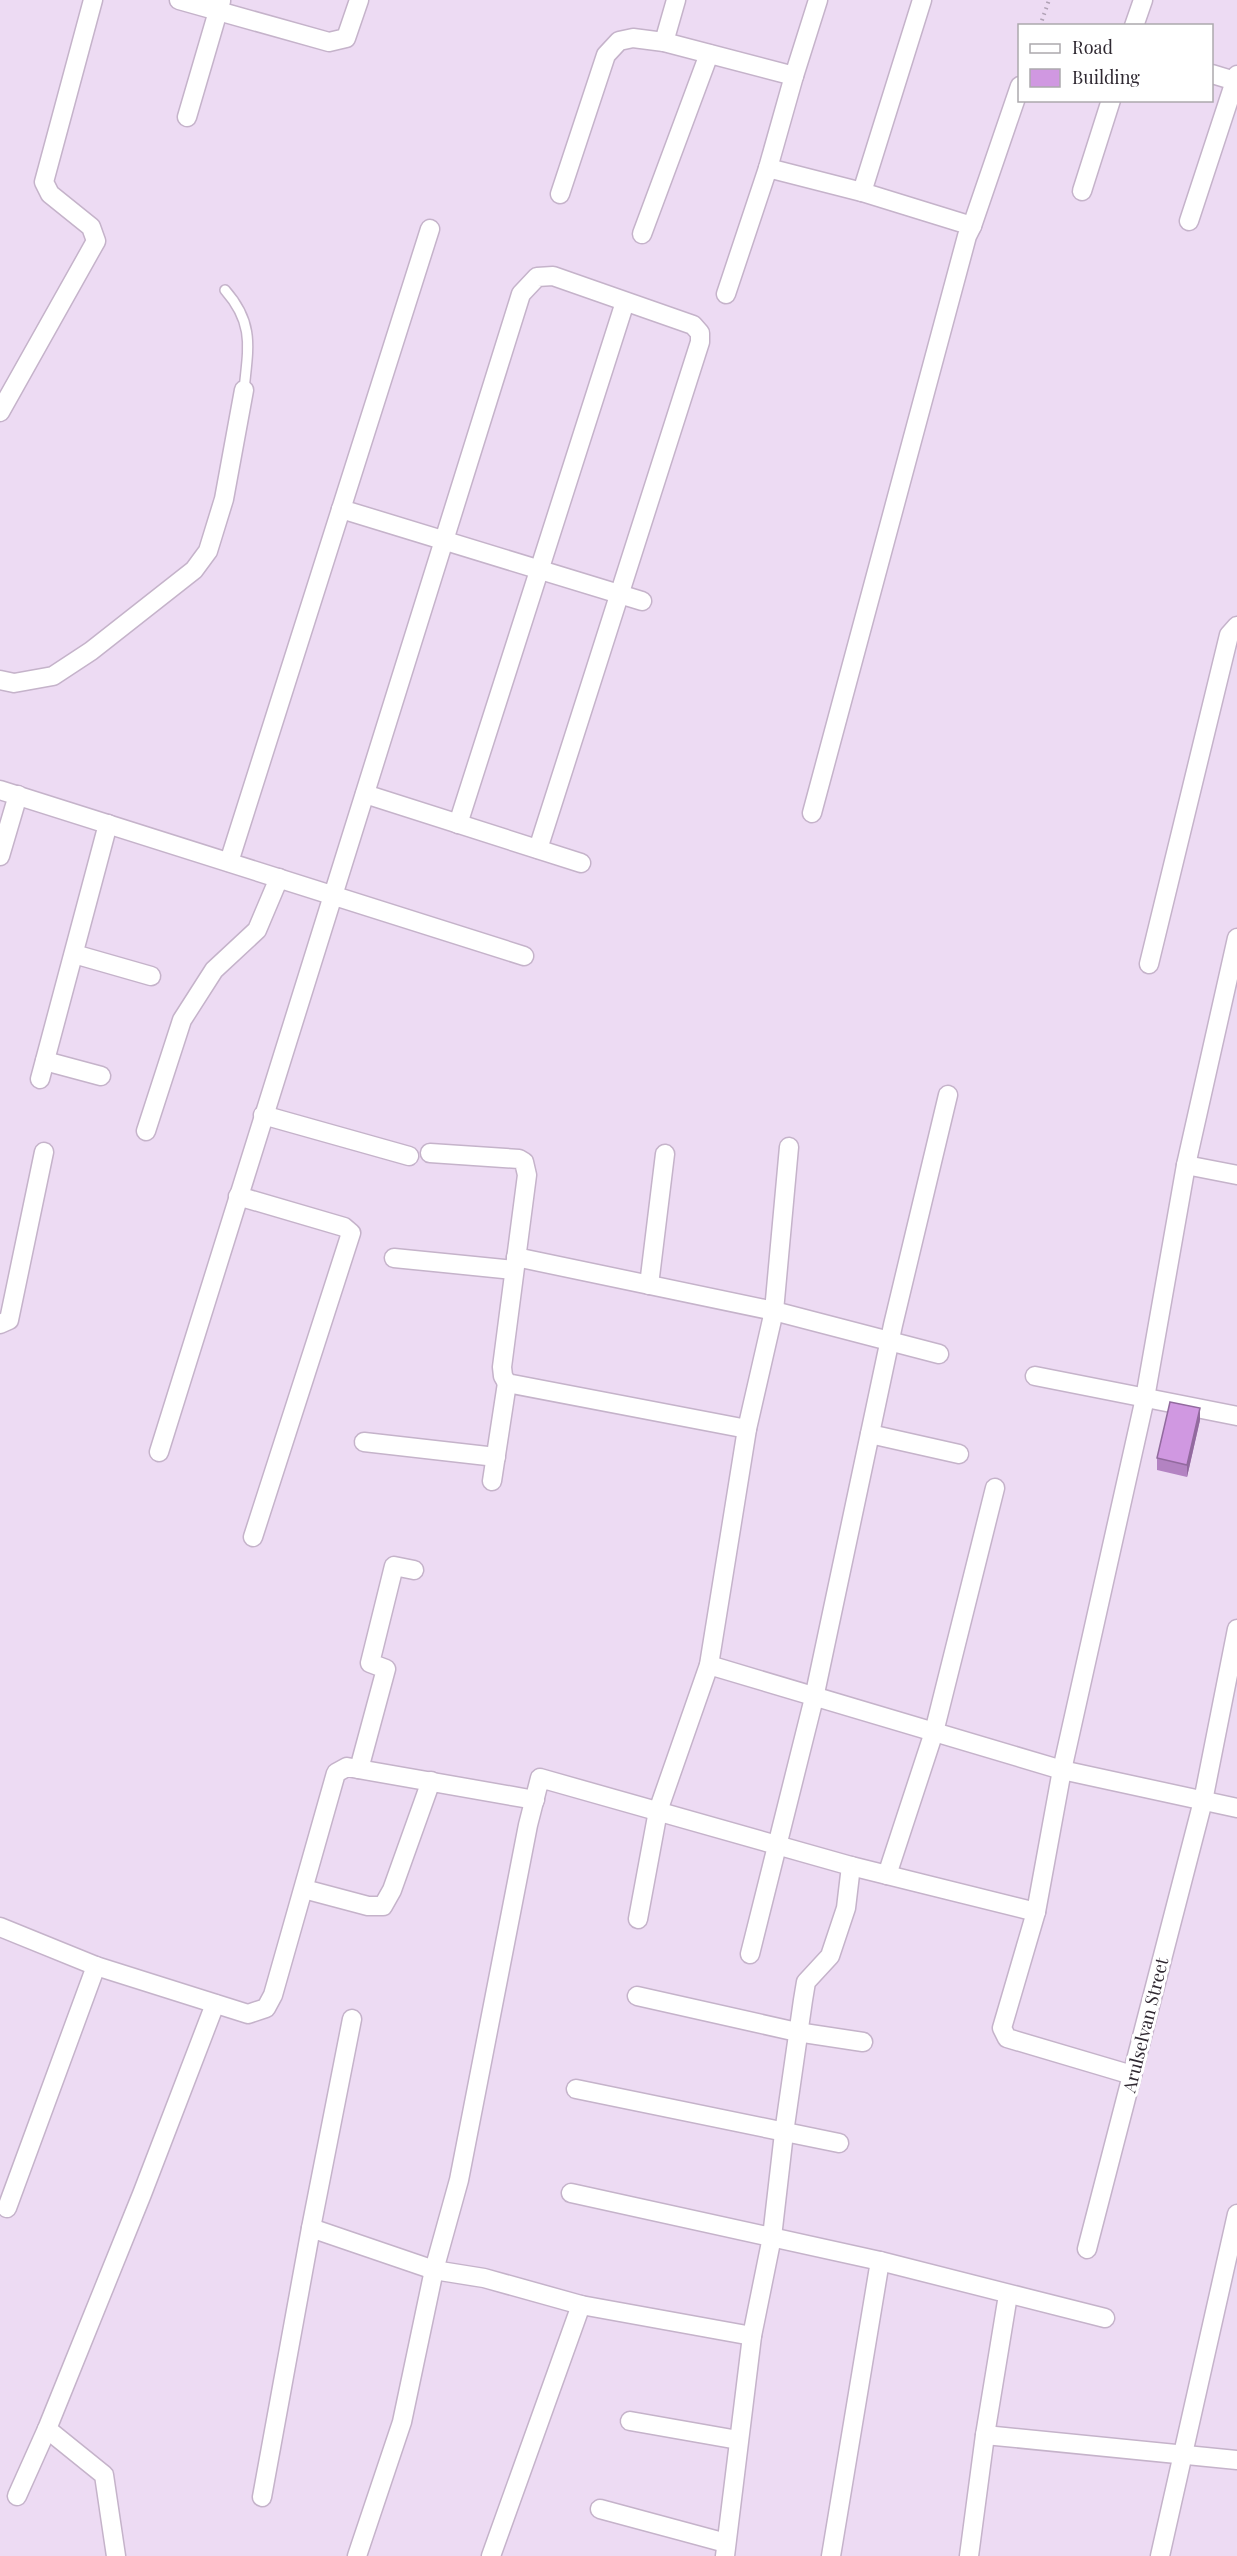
<svg xmlns="http://www.w3.org/2000/svg" width="1237" height="2556" font-family="'Playfair Display',serif">
	<rect width="100%" height="100%" fill="#eddbf3"/>
	<g fill="none" stroke-linecap="round" stroke-linejoin="round">
		<!-- lane casing -->
		<g stroke="#c5b3ca" stroke-width="12">
			<path id="lane" d="M225 290C255 324 248 348 244 390"/>
		</g>
		<!-- street casing -->
		<g stroke="#c5b3ca" stroke-width="21">
			<g id="street">
				<polyline points="179,0 329,42 346,38 359,0"/>
				<polyline points="1134,26 1143,0"/>
				<polyline points="664,42 676,0"/>
				<polyline points="1212,74 1235,81"/>
				<polyline points="187,117 221,1"/>
				<polyline points="768,168 862,192 972,226 967,236 812,813"/>
				<polyline points="1082,191 1111,100"/>
				<polyline points="862,192 922,0"/>
				<polyline points="560,194 606,55 619,41 633,38 664,42 794,76 818,0"/>
				<polyline points="1189,221 1237,75"/>
				<polyline points="972,226 1020,86"/>
				<polyline points="642,234 709,54"/>
				<polyline points="726,294 768,168 794,76"/>
				<polyline points="0,412 96,241 91,227 50,194 44,182 93,0"/>
				<polyline points="341,509 642,601"/>
				<polyline points="0,680 14,683 53,676 91,651 194,570 208,551 224,499 244,390"/>
				<polyline points="0,790 524,956"/>
				<polyline points="365,794 581,863"/>
				<polyline points="458,824 625,302"/>
				<polyline points="0,856 18,795"/>
				<polyline points="229,862 430,229"/>
				<polyline points="74,954 151,976"/>
				<polyline points="1149,964 1229,635 1237,626"/>
				<polyline points="45,1061 101,1076"/>
				<polyline points="40,1079 108,824"/>
				<polyline points="263,1115 409,1156"/>
				<polyline points="146,1131 182,1020 214,970 257,930 279,878"/>
				<polyline points="430,1153 519,1159 524,1162 527,1175 502,1367 503,1376 507,1383 747,1429"/>
				<polyline points="1186,1165 1237,1175"/>
				<polyline points="238,1196 344,1227 351,1233 253,1537"/>
				<polyline points="516,1257 774,1311 939,1354"/>
				<polyline points="394,1258 514,1270"/>
				<polyline points="649,1285 665,1154"/>
				<polyline points="0,1324 9,1320 44,1152"/>
				<polyline points="1035,1376 1237,1416"/>
				<polyline points="870,1434 959,1454"/>
				<polyline points="364,1442 496,1457"/>
				<path d="M159 1452C279 1066 403 681 521 294L537 277 553 276 693 325 700 333V342L538 849"/>
				<polyline points="492,1481 507,1383"/>
				<polyline points="709,1665 1062,1770 1237,1808"/>
				<polyline points="359,1769 386,1669 370,1663 394,1566 414,1570"/>
				<polyline points="851,1866 1036,1912"/>
				<polyline points="887,1875 934,1732 995,1488"/>
				<polyline points="304,1889 368,1906 383,1906 392,1890 431,1781"/>
				<polyline points="638,1919 658,1811 709,1665 747,1429 774,1311 789,1147"/>
				<polyline points="0,1927 96,1966 248,2014 266,2008 273,1995 336,1773 347,1767 535,1800"/>
				<polyline points="750,1954 814,1698 893,1325 948,1095"/>
				<polyline points="637,1996 797,2032 863,2042"/>
				<polyline points="1132,2075 1007,2038 1002,2028 1036,1912 1062,1770 1145,1398 1186,1165 1237,938"/>
				<polyline points="576,2089 839,2143"/>
				<polyline points="571,2193 880,2261 1105,2318"/>
				<polyline points="7,2208 96,1966"/>
				<polyline points="311,2228 352,2019"/>
				<polyline points="1087,2249 1203,1801 1237,1629"/>
				<polyline points="630,2421 738,2440"/>
				<polyline points="985,2435 1237,2460"/>
				<polyline points="17,2496 47,2429"/>
				<polyline points="262,2497 311,2228 434,2270 484,2278 581,2305 752,2336"/>
				<polyline points="600,2509 726,2543"/>
				<polyline points="116,2556 104,2475 47,2429 142,2194 215,2004"/>
				<polyline points="357,2556 402,2422 434,2270 459,2180 528,1825 540,1778 851,1866 846,1908 830,1956 806,1982 803,2000 784,2133 772,2237 752,2336 725,2556"/>
				<polyline points="491,2556 581,2305"/>
				<polyline points="831,2556 880,2261"/>
				<polyline points="969,2556 985,2435 1008,2295"/>
				<polyline points="1160,2556 1237,2214"/>
			</g>
		</g>
		<!-- path -->
		<polyline stroke="#b0a2b5" stroke-width="4" stroke-dasharray="1.5 4.5" stroke-linecap="butt" points="1040,26 1049,0"/>
		<!-- lane -->
		<use href="#lane" stroke="#fff" stroke-width="9"/>
		<!-- street -->
		<use href="#street" stroke="#fff" stroke-width="18"/>
	</g>
	<!-- wall -->
	<polygon fill="#b383c2" points="1200,1420 1187,1477 1157,1470 1157,1458"/>
	<!-- shaded-wall -->
	<polygon fill="#926a9e" points="1200,1408 1200,1420 1187,1477 1187,1465"/>
	<!-- building -->
	<polygon fill="#d098e1" stroke="#926a9e" stroke-width="1.5" points="1170,1402 1200,1408 1187,1465 1157,1458"/>
	<g text-anchor="middle" dominant-baseline="central" stroke-width="6" stroke-linejoin="round" paint-order="stroke">
		<!-- street labels -->
		<g font-size="18" fill="#302932" stroke="#fff">
			<text transform="translate(1145 2025) rotate(-76)">Arulselvan Street</text>
		</g>
	</g>
	<!-- legend -->
	<rect x="1018" y="24" width="195" height="78" fill="#ffffff" stroke="#aca9ad" stroke-width="1.5"/>
	<rect x="1030" y="44" width="30" height="9" fill="#ffffff" stroke="#aca9ad" stroke-width="1.5"/>
	<text x="1072" y="54" font-size="18" fill="#302932">Road</text>
	<rect x="1030" y="69" width="30" height="18" fill="#d098e1" stroke="#aca9ad" stroke-width="1.5"/>
	<text x="1072" y="84" font-size="18" fill="#302932">Building</text>
</svg>
